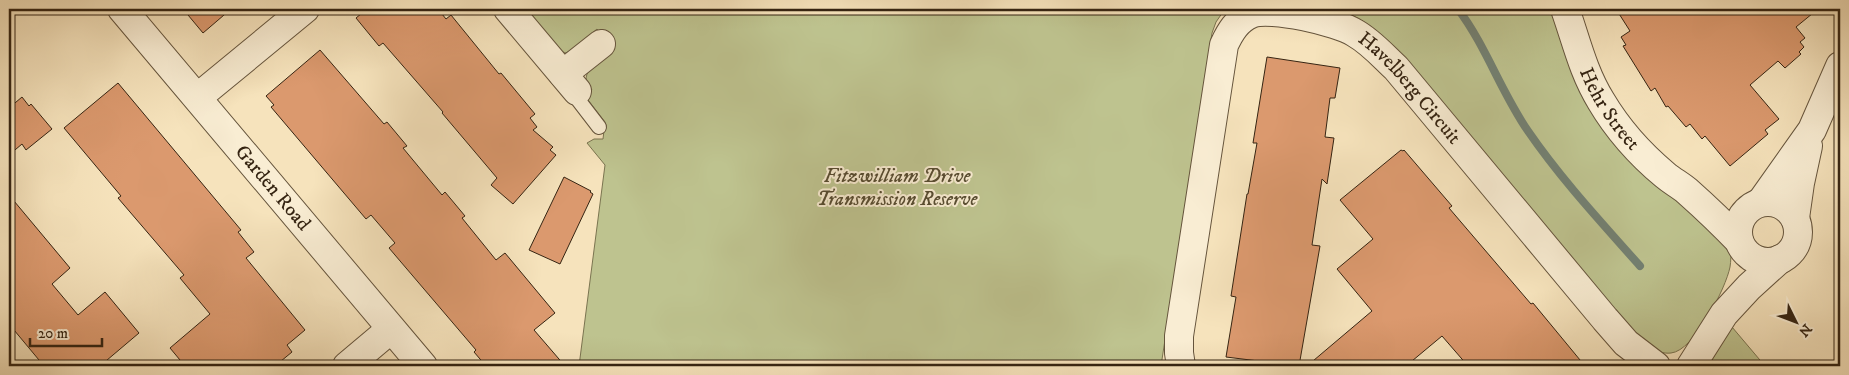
<svg xmlns="http://www.w3.org/2000/svg" width="1849" height="375" font-family="'IM FELL DW Pica',serif">
	<rect width="100%" height="100%" fill="#f6e3bc"/>
	<filter id="stains"><feTurbulence type="fractalNoise" baseFrequency=".004" numOctaves="4"/><feColorMatrix values="0 0 0 0 .2 0 0 0 0 .09 0 0 0 0 .02 0 0 0 .5 -.17"/></filter>
	<radialGradient id="worn" r=".72"><stop offset=".6" stop-color="#630" stop-opacity="0"/><stop offset="1" stop-color="#630" stop-opacity=".3"/></radialGradient>
	<!-- green -->
	<g fill="#bec38f" stroke="#7a7450">
		<path d="M525 9H1225L1216 22 1212 33 1161 366H579L605 165 587 143 594 139H603L605 122 585 96 592 90C587 83 584 80 588 72L614 50 597 29 571 51 565 53 560 50Z"/>
		<path d="M1335 9H1551L1561 40 1657 186 1677 201 1698 214 1731 248C1731 254 1731 261 1730 267 1726 288 1694 351 1671 353 1655 355 1643 341 1632 331L1391 44C1375 28 1357 15 1335 9Z"/>
		<polygon points="1732,327 1765,366 1708,366"/>
	</g>
	<g fill="none" stroke-linecap="round" stroke-linejoin="round">
		<!-- stream -->
		<path stroke="#738072" stroke-width="8" d="M1458 9C1486 46 1501 92 1528 131 1561 179 1601 222 1640 266"/>
	</g>
	<!-- building -->
	<g fill="#db996e" stroke="#352412">
		<polygon points="183,9 231,9 203,33"/>
		<polygon points="367,9 438,9 446,19 451,15 499,74 501,73 535,114 530,118 537,127 533,130 553,147 550,150 556,155 513,204 491,185 497,178 442,113 443,112 383,43 379,46 356,18"/>
		<polygon points="1616,9 1818,9 1796,27 1805,38 1800,42 1804,47 1799,52 1801,54 1785,68 1778,61 1750,85 1779,119 1765,130 1768,134 1730,166 1705,136 1702,139 1690,124 1686,127 1668,106 1666,107 1655,88 1651,91 1623,46 1626,45 1621,37 1630,31"/>
		<polygon points="320,50 384,124 387,122 407,146 403,148 442,195 445,192 465,216 462,218 496,260 505,253 555,313 534,330 565,366 486,366 474,352 476,350 389,248 395,243 371,215 366,219 271,107 274,105 266,96"/>
		<polygon points="1267,57 1340,68 1335,98 1330,98 1325,137 1334,138 1327,184 1322,179 1312,245 1320,246 1299,366 1226,357 1236,297 1231,296 1247,194 1248,194 1257,143 1253,143"/>
		<polygon points="118,83 241,230 238,232 254,252 246,258 305,330 287,345 292,352 275,366 185,366 170,348 210,314 180,278 184,275 118,198 121,196 64,128"/>
		<polygon points="22,97 29,106 31,104 52,129 26,150 22,144 9,155 9,108"/>
		<polygon points="1401,150 1403,151 1404,150 1452,206 1449,208 1531,304 1533,303 1585,366 1468,366 1442,336 1406,366 1307,366 1372,311 1337,269 1373,239 1340,200"/>
		<polygon points="564,177 591,191 590,192 593,194 560,264 529,250"/>
		<polygon points="9,195 70,268 52,284 78,315 105,292 139,333 100,366 44,366 9,324"/>
	</g>
	<g fill="none" stroke-linecap="round" stroke-linejoin="round">
		<!-- service casing -->
		<g stroke="#65543c" stroke-width="16">
			<polyline id="service" points="577,91 579,101 599,127"/>
		</g>
		<!-- minor casing -->
		<g stroke="#65543c" stroke-width="30">
			<g id="minor">
				<path id="s1" d="M122 9 423 366"/>
				<polyline points="508,9 577,91"/>
				<path id="s2" d="M1565 9C1576 40 1583 72 1601 101 1617 128 1641 155 1665 175 1672 181 1680 185 1687 191 1705 207 1722 223 1739 241"/>
				<polyline points="563,74 601,44"/>
				<polyline points="198,97 305,9"/>
				<polyline points="1761,202 1812,130 1840,66"/>
				<circle cx="1768" cy="232" r="30"/>
				<polyline points="1795,218 1800,183 1808,146"/>
				<polyline points="347,366 391,329"/>
				<path id="s3" d="M1181 366 1179 353V336L1224 45C1230 32 1237 20 1251 14 1270 6 1338 22 1355 33 1371 42 1383 56 1396 68L1605 319 1626 343 1656 366"/>
				<polyline points="1691,366 1724,314 1749,287 1780,259"/>
			</g>
		</g>
		<!-- service -->
		<use href="#service" stroke="#f9edd3" stroke-width="14"/>
		<!-- minor -->
		<use href="#minor" stroke="#f9edd3" stroke-width="28"/>
	</g>
	<g text-anchor="middle" dominant-baseline="central" stroke-width="4" stroke-linejoin="round" paint-order="stroke">
		<!-- street labels -->
		<g font-size="20" fill="#352412" stroke="#f9edd3">
			<text stroke="none"><textPath href="#s3" startOffset="552">Havelberg Circuit</textPath></text>
			<text stroke="none"><textPath href="#s2" startOffset="110">Hehr Street</textPath></text>
			<text stroke="none"><textPath href="#s1" startOffset="234">Garden Road</textPath></text>
		</g>
		<!-- park labels -->
		<g font-size="20" font-style="italic" fill="#574c31" stroke="#f9edd3">
			<text x="897" y="176">Fitzwilliam Drive<tspan x="897" dy="23">Transmission Reserve</tspan></text>
		</g>
	</g>
	<!-- margin -->
	<rect width="1849" height="375" fill="none" stroke="#f6e3bc" stroke-width="30"/>
	<rect x="10" y="10" width="1829" height="355" fill="none" stroke="#352412" stroke-width="2.5"/>
	<rect x="15" y="15" width="1819" height="345" fill="none" stroke="#352412"/>
	<!-- north arrow -->
	<g transform="translate(1796 322) rotate(132)" stroke="#f9edd3" stroke-width="4" paint-order="stroke">
	<path d="M0-4L9 19L0 12L-9 19Z" fill="#352412"/>
	<text y="-8" font-size="14" font-weight="bold" text-anchor="middle" fill="#352412">N</text>
	</g>
	<!-- scale -->
	<path d="M30 338v8h72v-8" fill="none" stroke="#352412" stroke-width="2.5"/>
	<text x="38" y="338" font-size="15" fill="#352412" stroke="#f9edd3" stroke-width="4" paint-order="stroke">20 m</text>
	<rect width="100%" height="100%" filter="url(#stains)"/>
	<rect width="100%" height="100%" fill="url(#worn)"/>
</svg>
